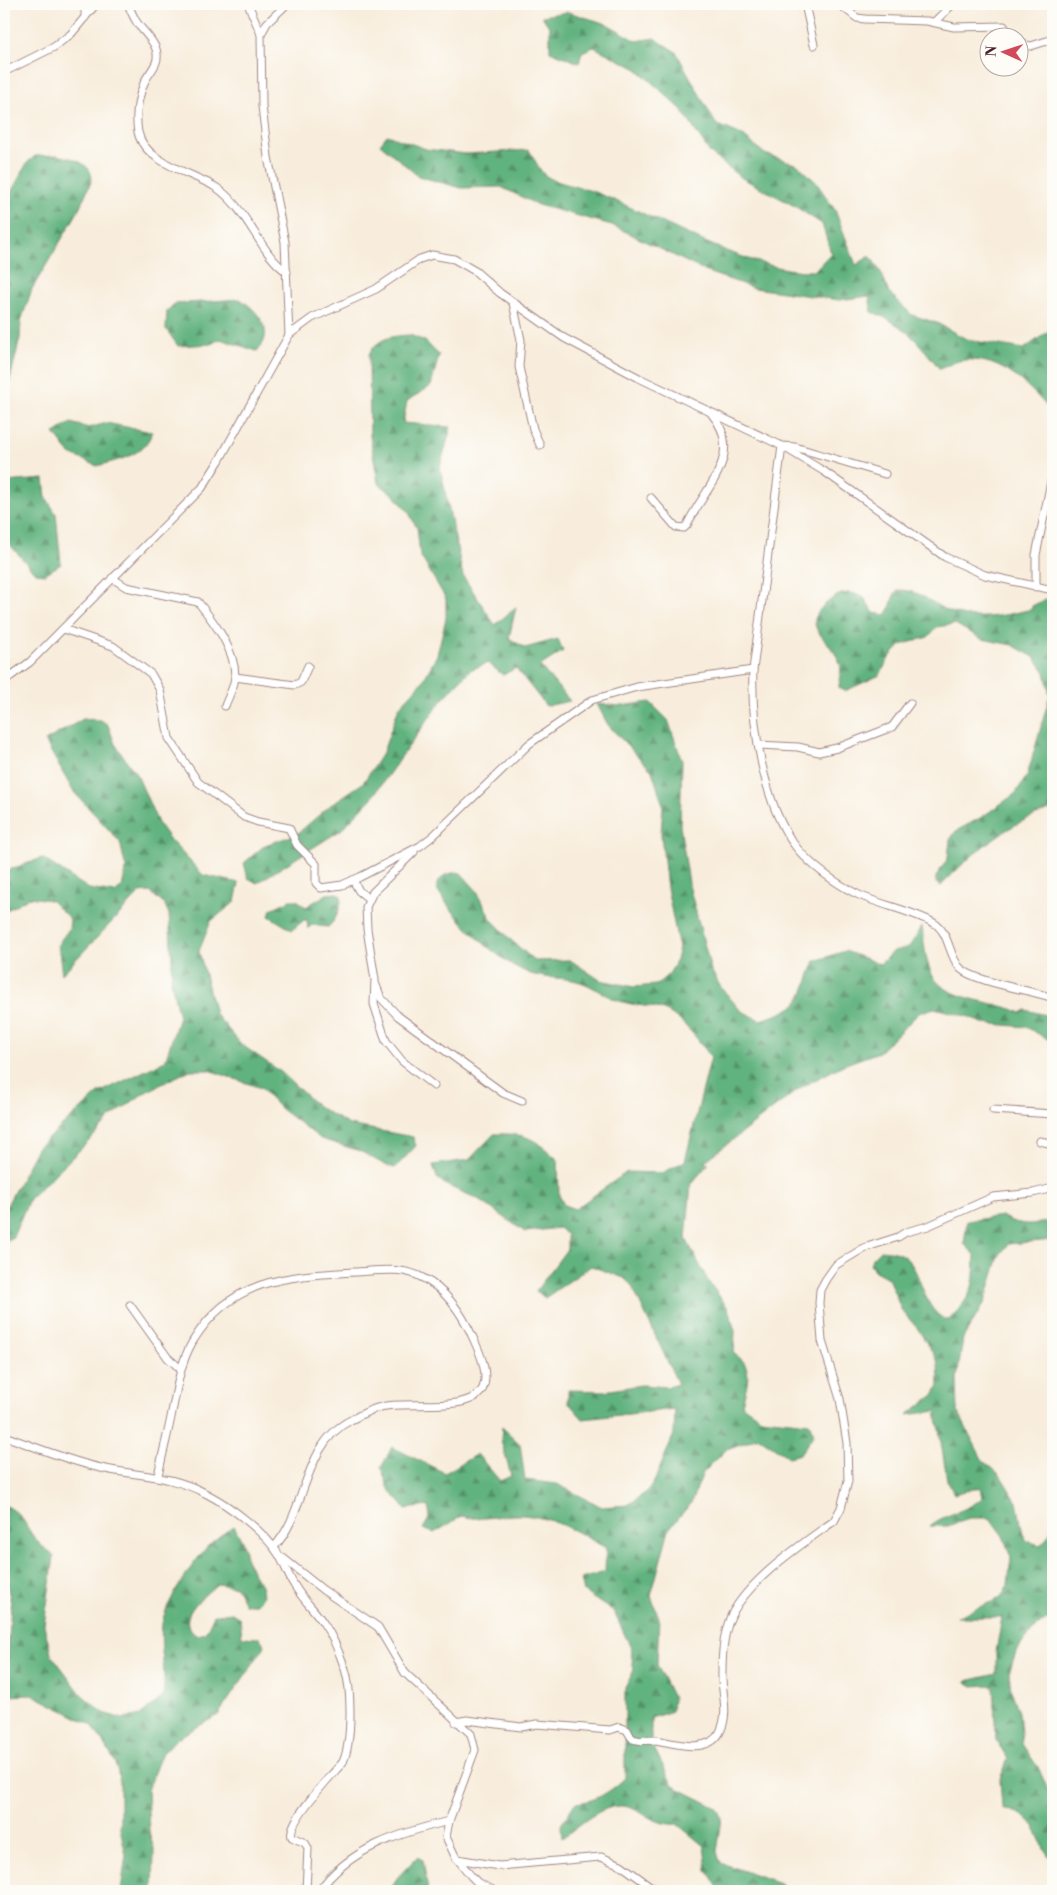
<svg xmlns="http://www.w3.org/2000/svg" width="1057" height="1895" font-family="'Libre Bodoni',serif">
	<defs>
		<pattern id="forest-firs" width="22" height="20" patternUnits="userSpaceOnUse" patternTransform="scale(1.25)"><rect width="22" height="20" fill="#61b27e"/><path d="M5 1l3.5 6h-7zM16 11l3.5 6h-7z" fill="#529067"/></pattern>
	</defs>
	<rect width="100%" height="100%" fill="#fdfcf7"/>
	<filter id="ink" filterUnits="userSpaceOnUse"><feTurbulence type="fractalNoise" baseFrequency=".02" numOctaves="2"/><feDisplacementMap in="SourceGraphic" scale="10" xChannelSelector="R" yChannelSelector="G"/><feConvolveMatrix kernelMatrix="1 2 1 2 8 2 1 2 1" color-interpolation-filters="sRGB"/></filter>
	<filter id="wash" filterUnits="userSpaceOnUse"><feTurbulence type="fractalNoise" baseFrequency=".0096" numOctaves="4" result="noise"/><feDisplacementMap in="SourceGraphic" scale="20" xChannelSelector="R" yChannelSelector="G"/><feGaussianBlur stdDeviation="1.12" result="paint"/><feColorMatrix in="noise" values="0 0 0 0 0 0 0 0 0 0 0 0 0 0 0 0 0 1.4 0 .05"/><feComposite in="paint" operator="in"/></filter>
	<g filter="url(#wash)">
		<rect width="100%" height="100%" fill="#f8eddc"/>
		<!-- forest -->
		<g fill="url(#forest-firs)" stroke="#566854">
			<path d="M568 12 607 24 637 41 654 38 676 52 716 124 742 135 765 154 798 165 816 182 835 210 856 265 870 256 882 274 888 291 912 315 937 323 968 340 1024 349 1053 328V414C1032 388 1002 357 965 360 957 360 947 366 940 369 917 341 907 326 872 312L869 296 839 300 754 288 707 272 612 225 538 205 501 187 461 188 418 176 380 144 387 135 426 149 466 154 529 150C534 157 539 171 546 176 558 184 583 187 597 193 658 217 750 273 814 271L831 253 822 224 793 205 740 177 710 153 681 109 637 69 594 47 582 52 579 63 550 51V28L542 16Z"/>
			<path d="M57 155C71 158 92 162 92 180L76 215 32 289 21 321 20 338 7 392 4 398V205L27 163 35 156Z"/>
			<path d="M240 299C257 310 277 332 257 351L220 339 211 344 178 346 166 329 167 311 174 304Z"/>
			<path d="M410 335 425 341 439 355 431 386 407 401 403 423 451 427 440 467 463 576 495 625 516 607 509 638 525 648 558 639 563 651 540 666 570 701 546 706 516 668 503 675 488 663 470 670 442 700 371 799 341 830 257 883 248 878 244 863 265 845 297 834 333 803 363 783 383 752 399 707 423 681 437 655 446 618V599L420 555 417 528 408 511 394 495 378 483 370 436 369 354C379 337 392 336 410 335Z"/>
			<path d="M71 423 89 428 106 423 152 432C145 456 118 460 97 466L70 454 54 433Z"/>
			<polygon points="44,479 46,497 56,514 61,564 45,574 35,573 4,538 4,482"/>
			<path d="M898 590C916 589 929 601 944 609 972 623 1003 616 1032 609V606L1048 598H1053V809C1007 823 973 852 941 886L936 883V877L948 858 950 840 956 831 982 817 1015 794 1027 776 1050 695 1045 672 1034 657 1012 645 982 639 955 624 937 627 928 637 901 645 889 658 880 675 845 691 839 688C839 681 842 670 840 664 832 637 791 626 835 597 844 591 854 592 864 598L874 613 885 615C893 609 890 597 898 590Z"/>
			<path d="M650 702 668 720 682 761 680 826 690 889 711 970 720 986 740 1010 760 1020C805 1007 799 1002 815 961L845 951 880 964 892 952 909 947 922 927C924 941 925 957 930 970 941 1002 994 999 1021 1013L1026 1010 1053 1017V1042L1026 1027 982 1023 970 1017 934 1008 919 1013 879 1052 843 1065 800 1088 704 1162 709 1163 691 1184 686 1239 708 1281 728 1308 735 1331 734 1354C756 1366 746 1385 742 1405L761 1418 809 1423 814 1434 800 1454 788 1457 759 1437 727 1449 703 1473 691 1503 669 1529 651 1596 659 1618 657 1665 673 1698 672 1711 651 1718V1742L673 1786 717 1808 722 1818 717 1852 721 1863 780 1883 787 1891H720L707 1870 704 1846 677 1824C653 1826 641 1808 623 1806 600 1805 579 1826 562 1838L561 1825 575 1803C595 1802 610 1792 625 1778V1688L634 1670 630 1646 614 1612 584 1592 581 1579 605 1572 606 1548C579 1533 552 1516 520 1515 500 1514 482 1522 462 1516L434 1533 423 1529 430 1517 428 1506 406 1509 390 1491 381 1468 392 1447 445 1473 477 1454 500 1481 511 1476 501 1440 502 1427 520 1444 525 1480 557 1484 602 1507 628 1505 648 1491 655 1480 674 1434 675 1409 583 1419 568 1402V1390L605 1391 641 1385 667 1387 678 1384 632 1286 624 1278 591 1266 545 1298 536 1291 567 1249V1235L559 1228 525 1232 478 1199 446 1185 437 1178 433 1165 469 1160 494 1134C527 1133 534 1138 558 1160L559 1195 564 1205 575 1209 627 1172 662 1173 685 1161 711 1057C699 1041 684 1020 666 1011 651 1005 631 1006 617 1000 604 996 594 986 580 982 565 977 547 979 531 974 498 962 454 919 437 889V883L445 875 456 872 461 873 477 891 491 919 512 941 535 961 570 960 600 980 634 987 656 985 669 974 675 964 679 948 667 888 661 834 663 805 652 771 608 725 597 704 621 706Z"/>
			<polygon points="83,719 101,720 108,725 115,744 138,777 158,823 170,840 203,875 239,883 235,902 211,921 199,951 215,1014 242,1045 281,1072 317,1106 349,1125 413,1137 416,1146 395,1168 385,1165 360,1151 321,1139 281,1109 261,1088 209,1070 190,1070 144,1093 110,1118 89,1141 29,1199 13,1237 4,1242 4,1211 37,1148 99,1093 165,1061 179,1017 171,982 172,961 169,914 165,905 150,892 140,893 133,900 62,974 58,944 69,929 70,919 50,900 29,897 4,912 4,872 42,858 89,889 115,893 122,887 126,869 120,842 73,791 45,741"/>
			<path d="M337 893 341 896C342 905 336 921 328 927L311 925 308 929 307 920H304L292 930 269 916 271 909 290 900H297L306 907 327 894Z"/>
			<path d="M1002 1216C1016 1226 1038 1226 1053 1219V1240L1008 1244 999 1256 985 1302 963 1338 957 1379 958 1412 982 1459 1000 1475 1017 1502 1023 1534 1027 1541 1040 1545C1051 1536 1053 1527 1053 1514V1615L1032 1631 1017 1650 1009 1673 1011 1690 1019 1712 1022 1744 1039 1769 1053 1802V1860C1039 1849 1041 1828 1025 1817 1019 1812 1010 1811 1002 1808L1000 1779 1008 1759 996 1740 993 1685 971 1686 966 1681 996 1674V1652L1002 1617H956L1001 1598 1008 1585 1011 1557 1003 1536 990 1518H969L948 1526H930C945 1513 967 1512 982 1498L980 1487 954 1494 947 1480 936 1411 907 1415 934 1395 939 1385 938 1362 918 1329 902 1311 888 1278 875 1271 870 1265 872 1258 880 1250C889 1251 898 1251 906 1258 923 1272 923 1315 949 1320 973 1294 974 1290 975 1255L964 1244 967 1221Z"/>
			<path d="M4 1505C26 1514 24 1528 39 1543 44 1549 49 1550 54 1557L44 1625 51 1654 82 1695 104 1713 123 1719 140 1715 163 1697C167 1672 159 1648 162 1624 164 1604 197 1556 212 1542 219 1536 227 1531 234 1526L243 1543 247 1562 262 1587 263 1597 256 1604H245L236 1587 217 1584C203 1597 172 1619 197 1636L206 1632 214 1615 232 1613 240 1618 242 1637 260 1638 265 1646 218 1715 176 1739 161 1755 147 1790 149 1831 154 1849 153 1891H121L126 1855 120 1828V1782L116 1763 92 1725 33 1695 4 1696V1659L8 1657 11 1603 4 1571Z"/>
			<polygon points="417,1857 423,1860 428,1891 389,1891 397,1878"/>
		</g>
	</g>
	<g filter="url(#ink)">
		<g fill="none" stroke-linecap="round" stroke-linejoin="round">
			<!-- minor casing -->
			<g stroke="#a18684" stroke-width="9">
				<g id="minor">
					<path d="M128 4C130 9 133 16 136 21 142 31 152 38 156 49 161 64 149 71 144 83 138 98 135 115 138 132 144 163 194 173 217 188 248 209 260 254 287 272"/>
					<polyline points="248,4 261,34 262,106 268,157 285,242 289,335"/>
					<polyline points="805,4 814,45"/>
					<polyline points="839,4 857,18 865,19 927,21 954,27 1004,26 1011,38"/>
					<polyline points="85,17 85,4"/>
					<polyline points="934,22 953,4"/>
					<polyline points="261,34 267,23 287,4"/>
					<polyline points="1020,44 1031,46 1053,39"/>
					<polyline points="4,72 54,47 71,34 96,4"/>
					<polyline points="513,303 521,340 519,367 533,429 540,445"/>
					<path d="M885 474 795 447 782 446 753 670C751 722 763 805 796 847 811 866 838 885 859 895 884 906 910 910 934 923 950 933 948 955 960 968 974 982 1031 990 1053 998"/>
					<path d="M651 498 676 527 684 528 687 525C705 487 746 454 711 413"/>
					<path d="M112 578 126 587 198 602C214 622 235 649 235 676 235 686 228 697 225 706"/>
					<polyline points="1036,587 1036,555 1053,472"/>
					<polyline points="63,629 113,646 151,674 160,690 169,738 198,782 244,817 258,822 289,828 297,845 316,864 316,883 321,888 342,885 360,877 420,846 433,836 529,744 592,700 637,687 753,670"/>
					<polyline points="235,677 295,685 301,682 308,666"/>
					<polyline points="4,681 30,662 202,488 219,461 289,335 312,318 376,289 420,259 432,255 454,259 475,271 500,293 564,338 639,378 782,446 825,472 945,557 985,575 1053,590"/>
					<polyline points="758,745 798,747 819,752 837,748 892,727 910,703"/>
					<polyline points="414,852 373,892 366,907 367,929 375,980 374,1004 386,1041 402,1061 434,1086"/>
					<polyline points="353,880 359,891 369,899"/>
					<polyline points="376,985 381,998 398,1016 503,1093 522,1101"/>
					<polyline points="993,1110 1053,1114"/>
					<polyline points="1040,1141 1053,1144"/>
					<polyline points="130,1305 168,1358 181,1369"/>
					<path d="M4 1436C36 1447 68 1461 101 1468 141 1477 169 1474 207 1494 230 1506 265 1532 279 1555 285 1565 289 1578 296 1588 304 1601 316 1611 324 1624 333 1637 340 1654 345 1669 352 1690 352 1742 343 1762 332 1775 286 1822 292 1837L305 1843 308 1848 306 1891"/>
					<path d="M158 1476C162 1455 168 1434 172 1412 177 1388 180 1363 193 1341 231 1278 288 1276 354 1272 377 1271 402 1266 423 1278 448 1291 463 1315 474 1340 480 1353 489 1373 483 1388 471 1414 405 1400 381 1407 371 1409 360 1415 351 1420 302 1444 307 1513 274 1547"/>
					<polyline points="283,1558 323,1590 378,1627 405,1673 471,1734 475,1750 449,1821 446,1837 455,1856 471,1876 478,1883 495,1891"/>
					<path d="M456 1722 467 1720 521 1727 537 1724 610 1730 619 1727 627 1730C629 1733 630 1737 633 1739 640 1742 649 1740 656 1740 674 1743 708 1755 720 1732 730 1712 721 1693 722 1672 722 1655 724 1632 731 1616 749 1579 802 1544 834 1521L841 1508 848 1481 847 1443 840 1399 822 1341 819 1303 820 1290 826 1279 836 1265 864 1248 898 1237 906 1232 928 1226 993 1197 1033 1193 1053 1188"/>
					<polyline points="457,1859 499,1866 601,1857 621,1865 657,1891"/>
					<path d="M319 1891C349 1848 400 1833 449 1821"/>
				</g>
			</g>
			<!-- minor -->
			<use href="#minor" stroke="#fff" stroke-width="7"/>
		</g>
	</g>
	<!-- margin -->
	<rect width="1057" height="1895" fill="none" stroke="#fdfcf7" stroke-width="20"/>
	<!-- north arrow -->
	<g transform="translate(1004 52) rotate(273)"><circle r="24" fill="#fdfcf7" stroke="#b5a4a5"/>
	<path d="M0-4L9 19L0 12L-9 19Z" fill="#d1495b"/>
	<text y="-8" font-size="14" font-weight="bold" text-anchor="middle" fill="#4a1f2b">N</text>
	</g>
</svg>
